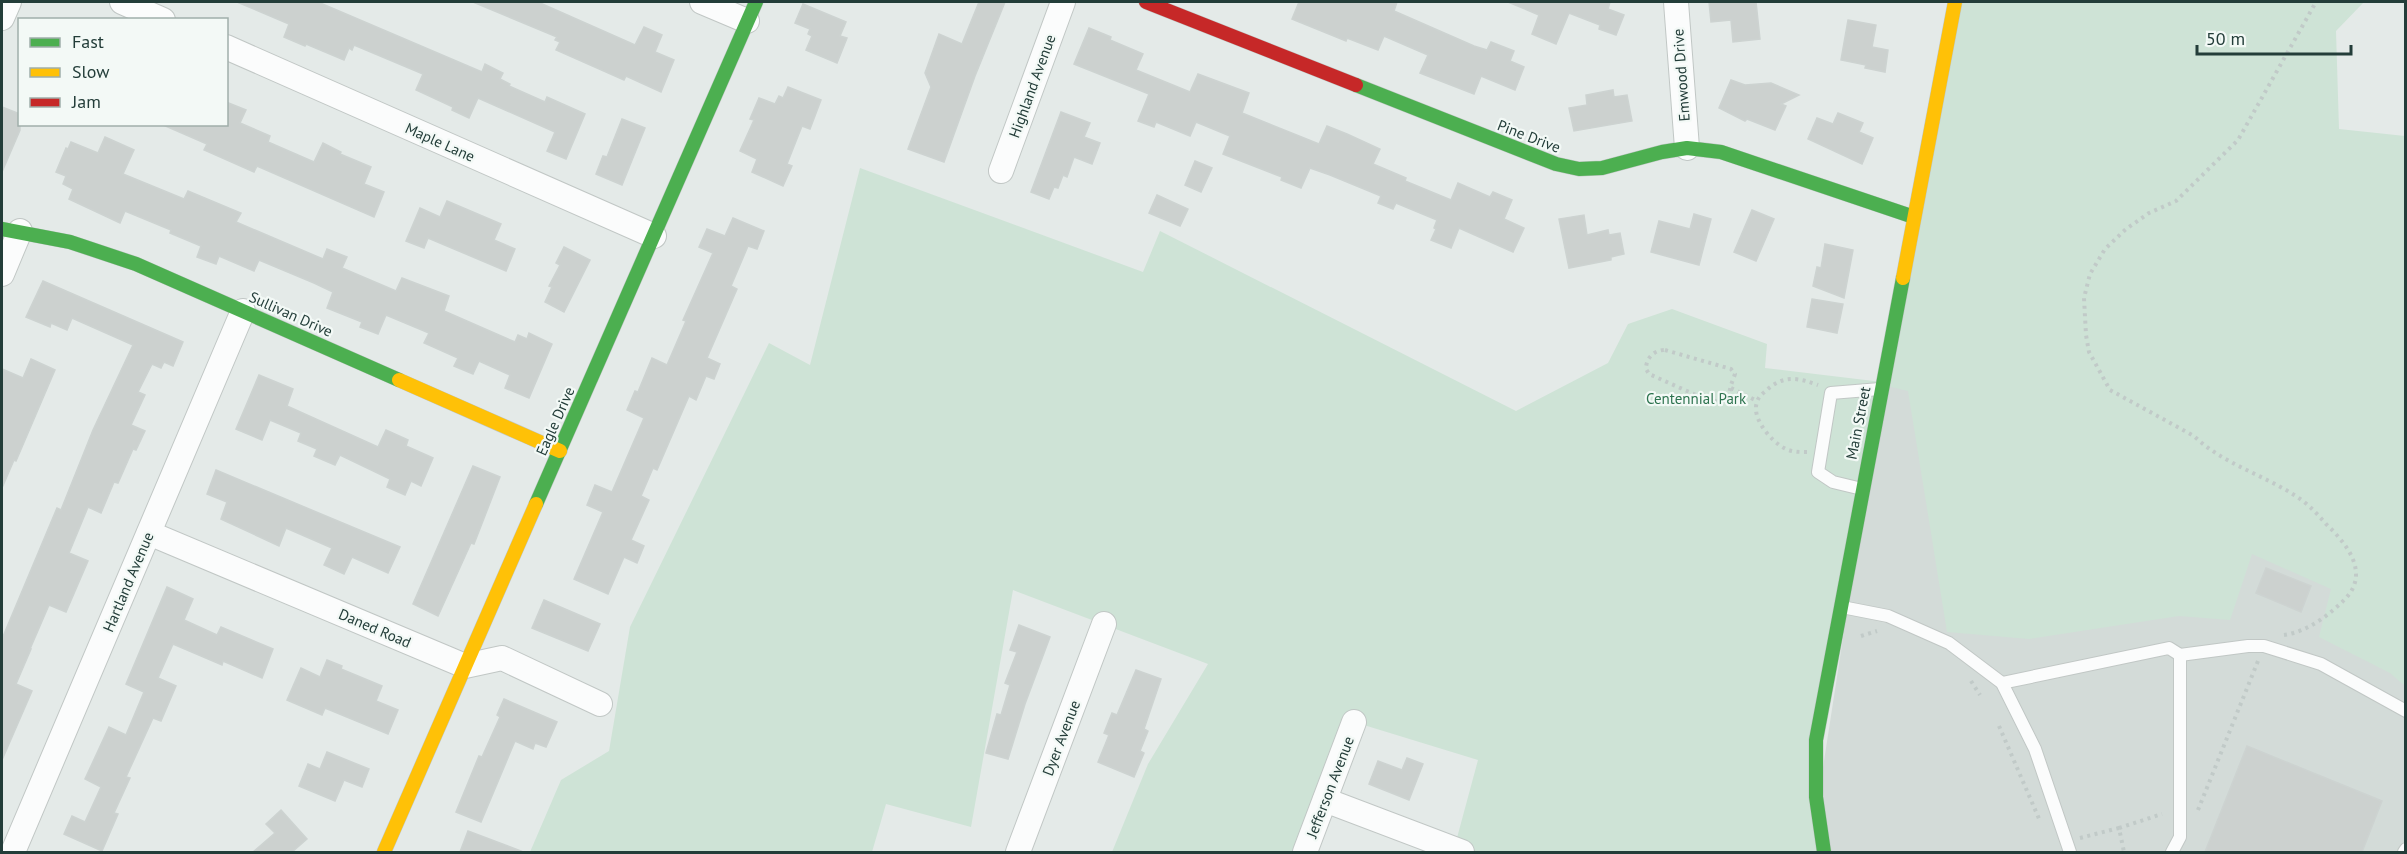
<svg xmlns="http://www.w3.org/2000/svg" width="2407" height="854" font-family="'PT Sans',sans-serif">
	<rect width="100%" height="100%" fill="#e4eae8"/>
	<!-- built -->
	<polygon fill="#d3dbd8" points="1882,385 2405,472 2405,852 1824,852 1816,813"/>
	<!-- green -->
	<polygon fill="#cee3d6" points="1955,2 2364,2 2336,31 2339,129 2405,136 2405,686 2390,673 2319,637 2331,589 2252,554 2230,620 2179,616 2029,639 1947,632 1908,391 1883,385 1816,740 1824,852 1462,852 1454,849 1478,760 1354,722 1305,852 1112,852 1148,764 1208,664 1013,590 971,827 886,804 872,852 530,852 561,780 609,751 630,627 769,343 810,365 860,168 1143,272 1160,231 1516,411 1608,363 1628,324 1672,309 1767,344 1765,368 1882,382"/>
	<!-- building -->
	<g fill="#ccd1cf" stroke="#cdd3d1" stroke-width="1.5">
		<polygon points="237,2 318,2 482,72 485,64 503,73 500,79 510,84 509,86 545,102 547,97 585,114 566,159 547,151 555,132 478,98 469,118 452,110 453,107 416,90 423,74 354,45 352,50 349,48 344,60 306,44 305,46 284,37 289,24"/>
		<polygon points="473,2 538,2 635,45 644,27 662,35 655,52 674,60 661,92 626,76 624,80 556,50 560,42 555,40 557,37"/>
		<polygon points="979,2 1005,2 975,76 944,162 908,149 931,87 925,73 939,34 962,44"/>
		<polygon points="1299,2 1397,2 1394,11 1474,46 1487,50 1491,42 1514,51 1510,61 1524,67 1515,90 1481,76 1474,94 1420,73 1428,55 1384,36 1378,50 1347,38 1346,41 1292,19"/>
		<polygon points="1508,2 1610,2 1608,9 1624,15 1616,35 1599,29 1600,25 1569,13 1556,44 1532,34 1539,15"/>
		<polygon points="1709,2 1756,2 1760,39 1733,42 1731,20 1711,22"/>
		<polygon points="803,4 846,22 840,36 847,38 837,63 806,50 812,36 808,34 810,29 795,23"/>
		<polygon points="1848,20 1876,25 1872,47 1888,50 1885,72 1865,68 1866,65 1841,60"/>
		<polygon points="1089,28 1111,37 1110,40 1143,54 1136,70 1190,92 1198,74 1249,93 1242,113 1319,144 1327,126 1347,134 1380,149 1373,164 1406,178 1405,181 1451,200 1458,183 1490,197 1493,192 1512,200 1504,219 1524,228 1513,252 1459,228 1451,248 1431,240 1436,229 1434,228 1437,220 1396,203 1393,209 1378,203 1381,196 1330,175 1310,168 1301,188 1281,180 1282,177 1223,154 1230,136 1196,122 1190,136 1156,122 1154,127 1138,121 1149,94 1074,64"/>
		<polygon points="1731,80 1745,85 1771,83 1799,95 1781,104 1786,106 1775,130 1747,119 1745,121 1719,108"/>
		<polygon points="788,87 821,100 810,129 802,126 787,164 792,166 783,186 752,172 757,159 740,151 754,120 750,119 759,98 775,104 779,96 783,98"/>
		<polygon points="1613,90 1614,97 1627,95 1632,121 1574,131 1569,108 1587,105 1586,95"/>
		<polygon points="226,102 246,110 240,123 270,136 268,142 314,162 323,143 341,152 340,154 371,167 364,184 384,192 374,217 257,166 254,172 204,150 207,144 161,124 226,124"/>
		<polygon points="2,107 20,114 20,130 2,172"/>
		<polygon points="1061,112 1090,123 1084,137 1100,143 1092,164 1074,157 1067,177 1063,175 1058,188 1054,187 1049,199 1031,192"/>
		<polygon points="1838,113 1863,123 1859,132 1873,138 1862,164 1808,139 1817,118 1833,124"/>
		<polygon points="622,119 645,128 622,185 596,174 603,156 607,157"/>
		<polygon points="105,137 134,150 123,174 184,199 188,191 241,213 236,222 323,259 327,249 347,257 342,268 396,291 402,278 449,296 444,311 515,342 518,335 527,339 529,333 552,344 529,398 505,388 510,375 479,361 473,374 454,366 458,358 424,343 429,333 386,315 378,334 360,327 362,322 327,308 333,292 314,283 259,260 254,271 219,256 216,264 197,257 201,246 170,233 171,230 125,211 120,223 69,199 73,189 63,184 66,176 56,172 66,148 68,149 71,142 98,153"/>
		<polygon points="1195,161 1212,168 1201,192 1185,185"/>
		<polygon points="1157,195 1188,209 1180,226 1149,213"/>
		<polygon points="447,201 501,224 494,240 515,249 506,271 428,238 424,248 406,241 420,208 440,217"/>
		<polygon points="1752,210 1774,219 1756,261 1734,252"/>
		<polygon points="1694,214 1711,219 1699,265 1651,252 1659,221 1690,229"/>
		<polygon points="1584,215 1587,235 1608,230 1609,235 1620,233 1624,254 1611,257 1611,260 1569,268 1559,219"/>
		<polygon points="733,218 764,231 757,249 748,246 731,286 737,289 707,358 720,364 714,379 706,376 696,400 689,396 657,470 653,468 641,496 649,500 631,540 644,546 637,563 624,557 608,594 574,579 603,512 587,505 595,485 612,492 644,418 627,410 635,391 638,392 652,358 667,365 686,321 683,320 713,253 699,247 707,229 725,236"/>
		<polygon points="1825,244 1853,250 1844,298 1813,286 1817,267 1821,268"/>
		<polygon points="564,247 590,260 564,312 545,302 552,287 549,286 560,265 556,263"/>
		<polygon points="43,281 183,342 173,366 164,362 161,368 152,364 138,392 145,395 131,425 145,431 136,450 133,449 118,483 114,482 101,513 88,507 69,553 88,561 66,612 49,605 30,649 31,649 16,684 32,691 2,760 2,639 57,508 61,510 93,430 133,345 72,318 67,330 51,323 50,327 26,317"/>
		<polygon points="1812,299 1843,304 1837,333 1807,327"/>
		<polygon points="31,359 55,370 16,461 14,460 2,488 2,369 23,378"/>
		<polygon points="259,375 293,389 287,406 378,447 386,430 408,440 406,446 433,458 421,486 411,481 405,495 387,487 390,479 340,455 335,465 314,456 317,449 298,441 301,433 270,420 262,440 236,429"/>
		<polygon points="473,466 500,477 474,544 471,543 438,616 413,604"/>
		<polygon points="216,470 400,547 388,573 352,557 344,574 324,565 332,548 286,528 279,546 221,519 227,502 207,494"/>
		<polygon points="2266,568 2311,586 2301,612 2256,593"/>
		<polygon points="167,587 193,599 184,620 217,635 221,627 273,649 262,678 223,661 222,665 173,644 158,678 176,686 161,721 153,718 126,777 130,778 114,813 118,814 102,851 64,834 72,816 85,822 101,787 85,779 109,727 126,735 144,692 126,684"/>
		<polygon points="544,600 600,624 588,651 532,628"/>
		<polygon points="1019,625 1050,637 1025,704 1008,759 986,753 997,714 1001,715 1010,685 1005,683 1017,652 1010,650"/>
		<polygon points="327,660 342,666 341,669 382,686 376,701 398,710 388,734 325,708 322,715 287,700 301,668 320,677"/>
		<polygon points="1136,670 1161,679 1144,729 1148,731 1140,751 1144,753 1134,777 1098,762 1109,735 1104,733 1112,713 1117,715"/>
		<polygon points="504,699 557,722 546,747 535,743 533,749 515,741 481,822 456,812 479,756 482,757 500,717 497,715"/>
		<polygon points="2247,746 2382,801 2362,852 2205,852"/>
		<polygon points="327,752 369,769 362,787 344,780 335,801 299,786 308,764 320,769"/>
		<polygon points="1407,758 1423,764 1409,800 1369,784 1378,761 1402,770"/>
		<polygon points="281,810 307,839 292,852 253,852 275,833 266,824"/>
		<polygon points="468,831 521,851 520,852 460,852"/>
	</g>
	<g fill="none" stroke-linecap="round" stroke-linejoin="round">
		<!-- lane casing -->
		<g stroke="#c1c7c5" stroke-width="14">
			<g id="lane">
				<polyline points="1862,489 1833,482 1818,472 1831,393 1880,389"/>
				<polyline points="1842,607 1888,616 1949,643 2002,683 2035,749 2070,852"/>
				<polyline points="2180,655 2248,646 2264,646 2321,664 2406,711"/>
				<polyline points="2002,683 2169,648 2180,655 2180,837 2172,852"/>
				<polyline points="2404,852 2406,849"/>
			</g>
		</g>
		<!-- street casing -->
		<g stroke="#c1c7c5" stroke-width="26">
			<g id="street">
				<polyline points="122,2 163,20"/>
				<polyline points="702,2 747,21"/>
				<polyline points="1676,2 1687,148"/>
				<polyline points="2,18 9,2"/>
				<polyline points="226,47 654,236"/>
				<polyline points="1001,171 1063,2"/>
				<polyline points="2,274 20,231"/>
				<polyline points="149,533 465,666 502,658 600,704"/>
				<polyline points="1325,800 1462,852"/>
				<polyline points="13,852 243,311"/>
				<polyline points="1018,852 1104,624"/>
				<polyline points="1305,852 1354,722"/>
			</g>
		</g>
		<!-- fast casing -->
		<g stroke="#c0c8c5" stroke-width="15">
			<g id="fast">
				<polyline points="1356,85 1556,164 1579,169 1602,168 1662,152 1687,148 1721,152 1914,217"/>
				<polyline points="2,229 70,242 136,264 399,380"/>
				<polyline points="536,504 756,2"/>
				<polyline points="1824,852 1816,797 1816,740 1903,278"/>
			</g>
		</g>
		<!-- slow casing -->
		<g stroke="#c0c8c5" stroke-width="15">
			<g id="slow">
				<polyline points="1903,278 1955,2"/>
				<polyline points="399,380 560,451"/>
				<polyline points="384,852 536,504"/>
			</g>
		</g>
		<!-- jam casing -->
		<g stroke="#c0c8c5" stroke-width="15">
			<polyline id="jam" points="1146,2 1356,85"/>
		</g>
		<!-- path -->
		<g stroke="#c1cac8" stroke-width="4" stroke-dasharray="3 4.5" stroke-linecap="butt">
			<path d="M1665 350 1731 369 1735 374 1731 385 1728 398 1721 402 1707 400 1649 374 1646 369C1646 358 1654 350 1665 350Z"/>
			<polyline points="1731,388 1757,401"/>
			<path d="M1807 452C1799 452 1791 452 1784 448 1771 441 1751 418 1757 402 1759 395 1765 392 1769 388 1785 375 1799 378 1818 385"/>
			<path d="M2284 635C2307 632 2331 614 2346 598 2370 572 2346 543 2326 524 2319 516 2312 508 2303 501 2269 476 2225 466 2194 436L2110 390 2089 352 2086 335 2084 298 2090 274 2105 249 2126 229 2149 213 2176 201 2238 140 2316 2"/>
			<polyline points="1861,636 1877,631"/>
			<polyline points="1971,681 1980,695"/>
			<polyline points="1999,726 2040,821"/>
			<polyline points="2198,810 2258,661"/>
			<polyline points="2119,828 2162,814"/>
			<polyline points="2080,838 2119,828 2124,852"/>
		</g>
		<!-- lane -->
		<use href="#lane" stroke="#fbfcfc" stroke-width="12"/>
		<!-- street -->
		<use href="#street" stroke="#fbfcfc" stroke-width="24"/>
		<!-- fast -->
		<use href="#fast" stroke="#4caf50" stroke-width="14"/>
		<!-- slow -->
		<use href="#slow" stroke="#ffc107" stroke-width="14"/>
		<!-- jam -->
		<use href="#jam" stroke="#c62828" stroke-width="14"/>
	</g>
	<g text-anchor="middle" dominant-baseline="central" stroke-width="4.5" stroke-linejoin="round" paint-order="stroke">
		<!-- street labels -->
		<g font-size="15" fill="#233d39" stroke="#f3f9f6">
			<text transform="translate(1681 75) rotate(-94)">Emwood Drive</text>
			<text transform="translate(1032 86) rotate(-70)">Highland Avenue</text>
			<text transform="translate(1529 136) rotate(21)">Pine Drive</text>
			<text transform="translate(440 142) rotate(24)">Maple Lane</text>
			<text transform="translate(291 314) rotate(24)">Sullivan Drive</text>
			<text transform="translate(555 421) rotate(-66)">Eagle Drive</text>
			<text transform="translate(1858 423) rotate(-79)">Main Street</text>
			<text transform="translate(128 582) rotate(-67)">Hartland Avenue</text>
			<text transform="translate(375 628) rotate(23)">Daned Road</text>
			<text transform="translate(1061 738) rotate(-69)">Dyer Avenue</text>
			<text transform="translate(1330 787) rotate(-69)">Jefferson Avenue</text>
		</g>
		<!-- park labels -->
		<g font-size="15" fill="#2d734f" stroke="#f3f9f6">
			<text x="1696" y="398">Centennial Park</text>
		</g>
	</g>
	<!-- border -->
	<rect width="2407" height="854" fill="none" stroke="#233d39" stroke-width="6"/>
	<!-- legend -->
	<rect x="18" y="18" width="210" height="108" fill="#f3f9f6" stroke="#a0aeaa" stroke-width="1.5"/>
	<rect x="30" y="38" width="30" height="9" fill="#4caf50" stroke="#a0aeaa" stroke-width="1.5"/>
	<text x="72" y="48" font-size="18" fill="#233d39">Fast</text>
	<rect x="30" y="68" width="30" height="9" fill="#ffc107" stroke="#a0aeaa" stroke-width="1.5"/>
	<text x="72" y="78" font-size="18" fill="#233d39">Slow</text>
	<rect x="30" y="98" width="30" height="9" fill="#c62828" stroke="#a0aeaa" stroke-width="1.5"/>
	<text x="72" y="108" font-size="18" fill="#233d39">Jam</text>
	<!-- scale -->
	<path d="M2197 45v9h154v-9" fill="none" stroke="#233d39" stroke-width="3"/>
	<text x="2206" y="45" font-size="18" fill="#233d39" stroke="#f3f9f6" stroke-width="4.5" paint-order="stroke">50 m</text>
</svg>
